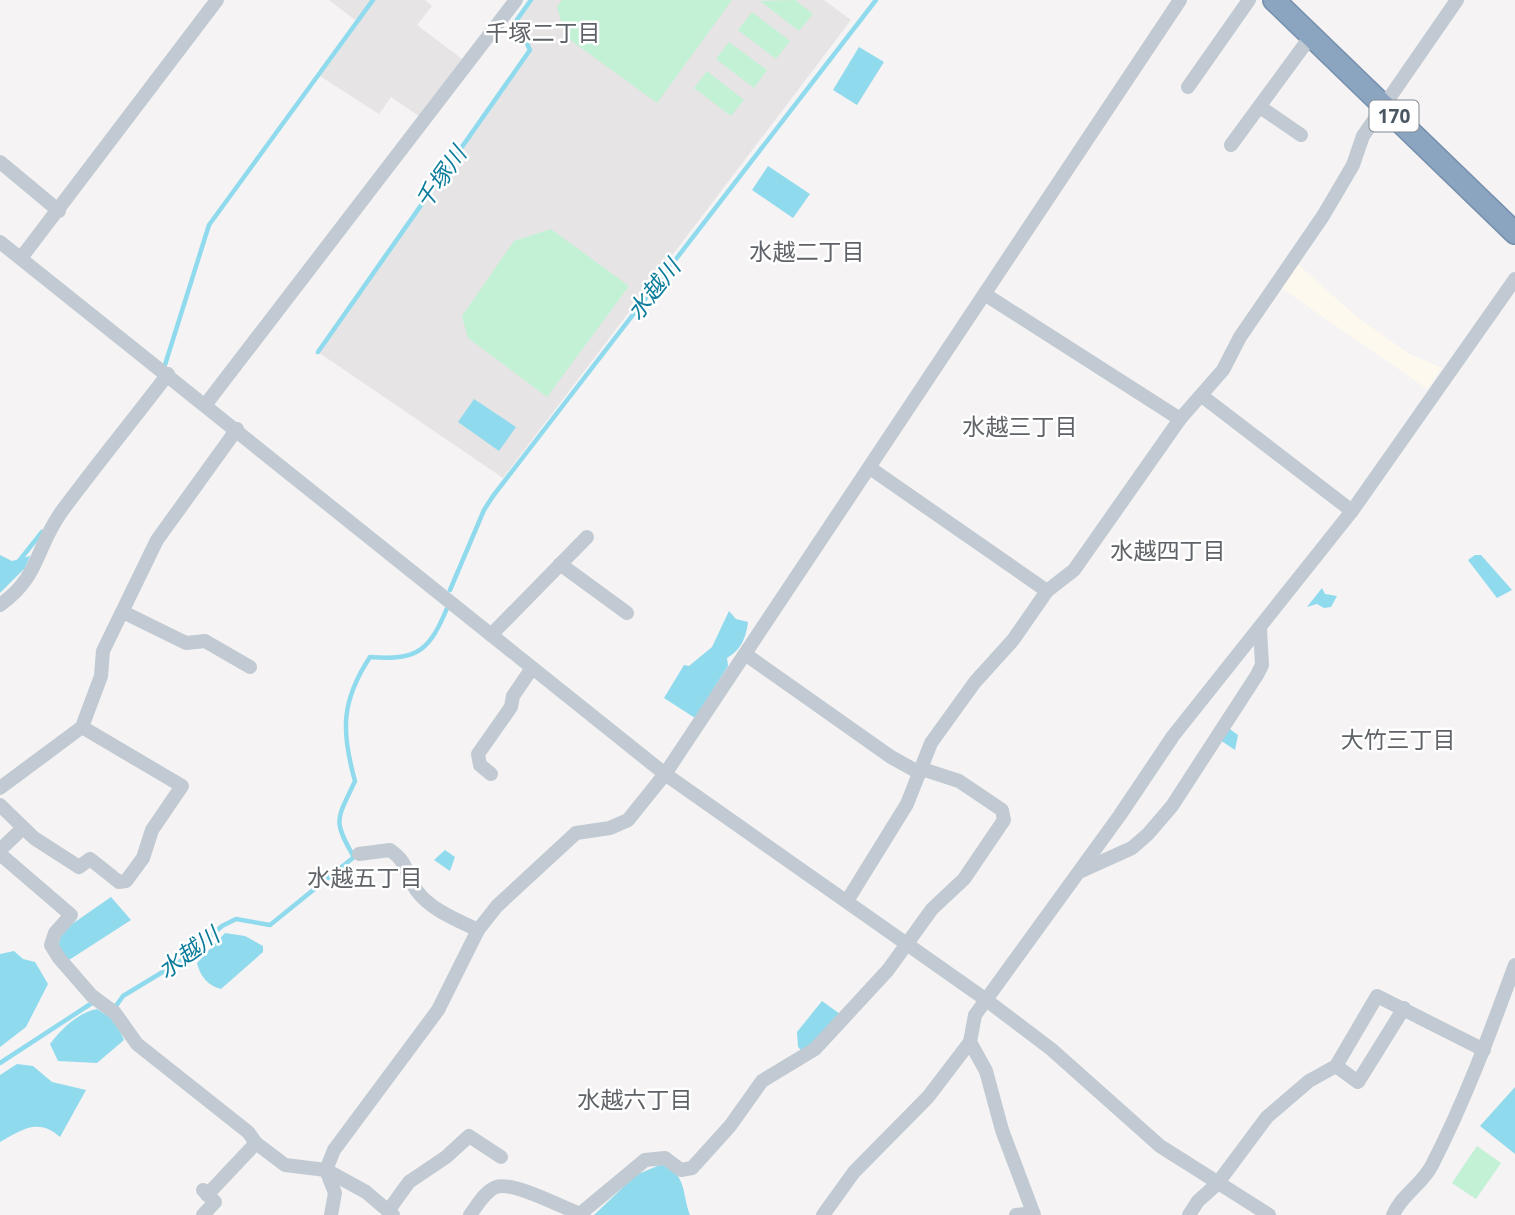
<svg xmlns="http://www.w3.org/2000/svg" width="1515" height="1215" font-family="'Open Sans','Noto Sans JP',sans-serif">
	<rect width="100%" height="100%" fill="#f5f3f3"/>
	<!-- commercial -->
	<polygon fill="#fdf9ef" points="1298,264 1358,318 1410,354 1442,368 1427,389 1281,288"/>
	<!-- education -->
	<g fill="#e6e4e5">
		<polygon points="329,0 425,0 432,6 417,25 462,59 419,116 391,97 379,114 320,76 359,23"/>
		<polygon points="532,0 824,0 851,20 503,478 318,352 529,50 516,21"/>
	</g>
	<!-- green -->
	<g fill="#c3f1d5">
		<polygon points="562,0 732,0 657,103 566,37 557,7"/>
		<polygon points="795,0 813,14 799,31 760,1"/>
		<polygon points="752,12 790,41 776,59 738,30"/>
		<polygon points="729,42 767,70 754,88 716,59"/>
		<polygon points="707,71 744,100 731,116 694,88"/>
		<polygon points="551,229 629,286 547,397 468,338 462,316 514,241"/>
		<polygon points="1477,1146 1501,1163 1476,1199 1452,1183"/>
	</g>
	<!-- water -->
	<g fill="#90daee">
		<polygon points="859,47 884,62 857,105 833,90"/>
		<polygon points="768,166 810,194 793,218 752,190"/>
		<polygon points="474,399 516,427 499,451 458,422"/>
		<polygon points="0,555 12,561 30,556 25,568 0,593"/>
		<polygon points="1475,555 1481,555 1512,590 1497,598 1468,560"/>
		<polygon points="1322,588 1325,594 1337,596 1331,607 1324,608 1317,604 1307,607"/>
		<path d="M729 611 736 619 748 622C746 638 741 650 727 658L728 666 695 718 664 698 684 665 689 666 712 647Z"/>
		<polygon points="1227,727 1238,735 1235,750 1220,740"/>
		<polygon points="445,850 455,857 450,871 434,860"/>
		<polygon points="111,897 131,920 69,960 58,948 62,931"/>
		<path d="M225 933 245 936 263 946V952L221 989C208 986 200 976 197 963Z"/>
		<polygon points="14,951 23,959 35,962 48,984 26,1027 0,1047 0,954"/>
		<polygon points="822,1001 840,1014 803,1052 798,1047 797,1032"/>
		<path d="M97 1009 115 1021 124 1040 97 1063 58 1061 50 1044C60 1030 79 1012 97 1009Z"/>
		<path d="M17 1064 33 1066 52 1082 86 1090 60 1137C38 1117 21 1130 0 1142V1075Z"/>
		<polygon points="1515,1087 1515,1154 1480,1126"/>
		<path d="M662 1164C688 1177 681 1191 690 1215H594L636 1175Z"/>
	</g>
	<g fill="none" stroke-linecap="round" stroke-linejoin="round">
		<!-- stream -->
		<g stroke="#90daee" stroke-width="4.5">
			<polyline points="318,352 530,50 516,21 531,0"/>
			<polyline points="164,368 209,225 373,0"/>
			<polyline points="19,561 42,532"/>
			<polyline points="450,590 484,510 493,496 876,0"/>
			<path d="M111 1005 116 1006 123 996 189 956 222 926 236 919 270 925 354 857C332 819 337 820 355 781 341 731 341 701 370 657 420 661 430 649 448 606"/>
			<polyline points="0,1063 92,1003"/>
		</g>
		<!-- highway casing -->
		<g stroke="#7690ad" stroke-width="24">
			<polyline id="highway" points="1274,0 1515,233"/>
		</g>
		<!-- minor -->
		<g stroke="#c1cad2" stroke-width="14">
			<polyline points="1188,87 1249,0"/>
			<polyline points="1260,107 1301,135"/>
			<polyline points="1231,145 1311,36"/>
			<polyline points="0,162 59,211"/>
			<polyline points="0,242 665,774 985,999 1051,1049 1160,1146 1269,1215"/>
			<polyline points="21,258 217,0"/>
			<polyline points="986,295 1180,419"/>
			<polyline points="1202,396 1352,511"/>
			<polyline points="206,404 516,0"/>
			<polyline points="870,468 1047,591"/>
			<polyline points="560,564 627,613"/>
			<path d="M0 605C40 577 35 548 62 511 96 465 133 420 168 374"/>
			<polyline points="123,612 186,643 205,641 250,667"/>
			<polyline points="491,635 587,537"/>
			<polyline points="745,654 891,757 920,773"/>
			<polyline points="491,774 480,765 478,754 511,707 513,696 532,668"/>
			<polyline points="0,788 82,727 101,676 103,651 157,540 237,429"/>
			<polyline points="0,805 34,838 79,867 90,859 119,882 126,881 143,858 152,830 182,786 82,727"/>
			<polyline points="0,850 23,828"/>
			<polyline points="0,854 71,915 55,933 51,945 59,958 92,996 115,1013 137,1044 248,1132 256,1143 285,1165 326,1170 366,1192 393,1215"/>
			<path d="M359 854 390 850C409 863 405 874 417 891 431 910 457 920 478 930"/>
			<polyline points="1081,871 1132,848 1148,834 1172,806 1257,675 1262,665 1260,629"/>
			<polyline points="847,901 907,804 931,743 975,682 1013,640 1047,591 1074,570 1180,419 1223,370 1240,337 1323,216 1353,165 1363,136 1457,0"/>
			<polyline points="1336,1066 1358,1082 1404,1008"/>
			<polyline points="203,1190 215,1202 203,1215"/>
			<polyline points="207,1195 256,1143"/>
			<polyline points="388,1211 409,1182 446,1157 469,1136 501,1157"/>
			<polyline points="331,1215 335,1193 326,1170 334,1150 438,1010 478,930 497,906 576,833 610,828 628,820 665,774 1180,0"/>
			<path d="M470 1215C477 1206 485 1191 496 1187 513 1181 562 1207 580 1214L645 1160 665 1158 681 1170 692 1168 730 1126 762 1081 815 1049 888 970 932 909 964 879 1004 820 1002 810 959 781 922 769"/>
			<polyline points="823,1215 854,1172 928,1097 970,1042"/>
			<polyline points="1016,1215 1033,1213"/>
			<polyline points="1034,1215 1002,1130 986,1071 970,1042 975,1015 1120,815 1173,736 1352,511 1515,279"/>
			<polyline points="1189,1215 1198,1201 1217,1184 1267,1117 1309,1081 1336,1066 1377,996 1484,1050"/>
			<path d="M1393 1215C1401 1195 1423 1184 1432 1165 1465 1101 1490 1033 1515 965"/>
		</g>
		<!-- highway -->
		<use href="#highway" stroke="#8ba5c1" stroke-width="21"/>
	</g>
	<g text-anchor="middle" dominant-baseline="central" stroke-width="5" stroke-linejoin="round" paint-order="stroke">
		<!-- shield labels -->
		<rect fill="#fff" stroke="#808990" stroke-width="2" x="1369.5" y="100.5" width="49" height="31" rx="5"/>
		<g font-size="19" font-weight="bold" fill="#4a5661">
			<text x="1394" y="116">170</text>
		</g>
		<!-- neighbourhood labels -->
		<g font-size="23" fill="#5f6368" stroke="#fff">
			<text x="543" y="32">千塚二丁目</text>
			<text x="807" y="251">水越二丁目</text>
			<text x="1020" y="426">水越三丁目</text>
			<text x="1168" y="550">水越四丁目</text>
			<text x="1398" y="739">大竹三丁目</text>
			<text x="365" y="877">水越五丁目</text>
			<text x="635" y="1099">水越六丁目</text>
		</g>
		<!-- water labels -->
		<g font-size="23" font-style="italic" fill="#0c7c9b" stroke="#fff">
			<text transform="translate(440 177) rotate(-55)">千塚川</text>
			<text transform="translate(653 289) rotate(-52)">水越川</text>
			<text transform="translate(188 952) rotate(-36)">水越川</text>
		</g>
	</g>
</svg>
